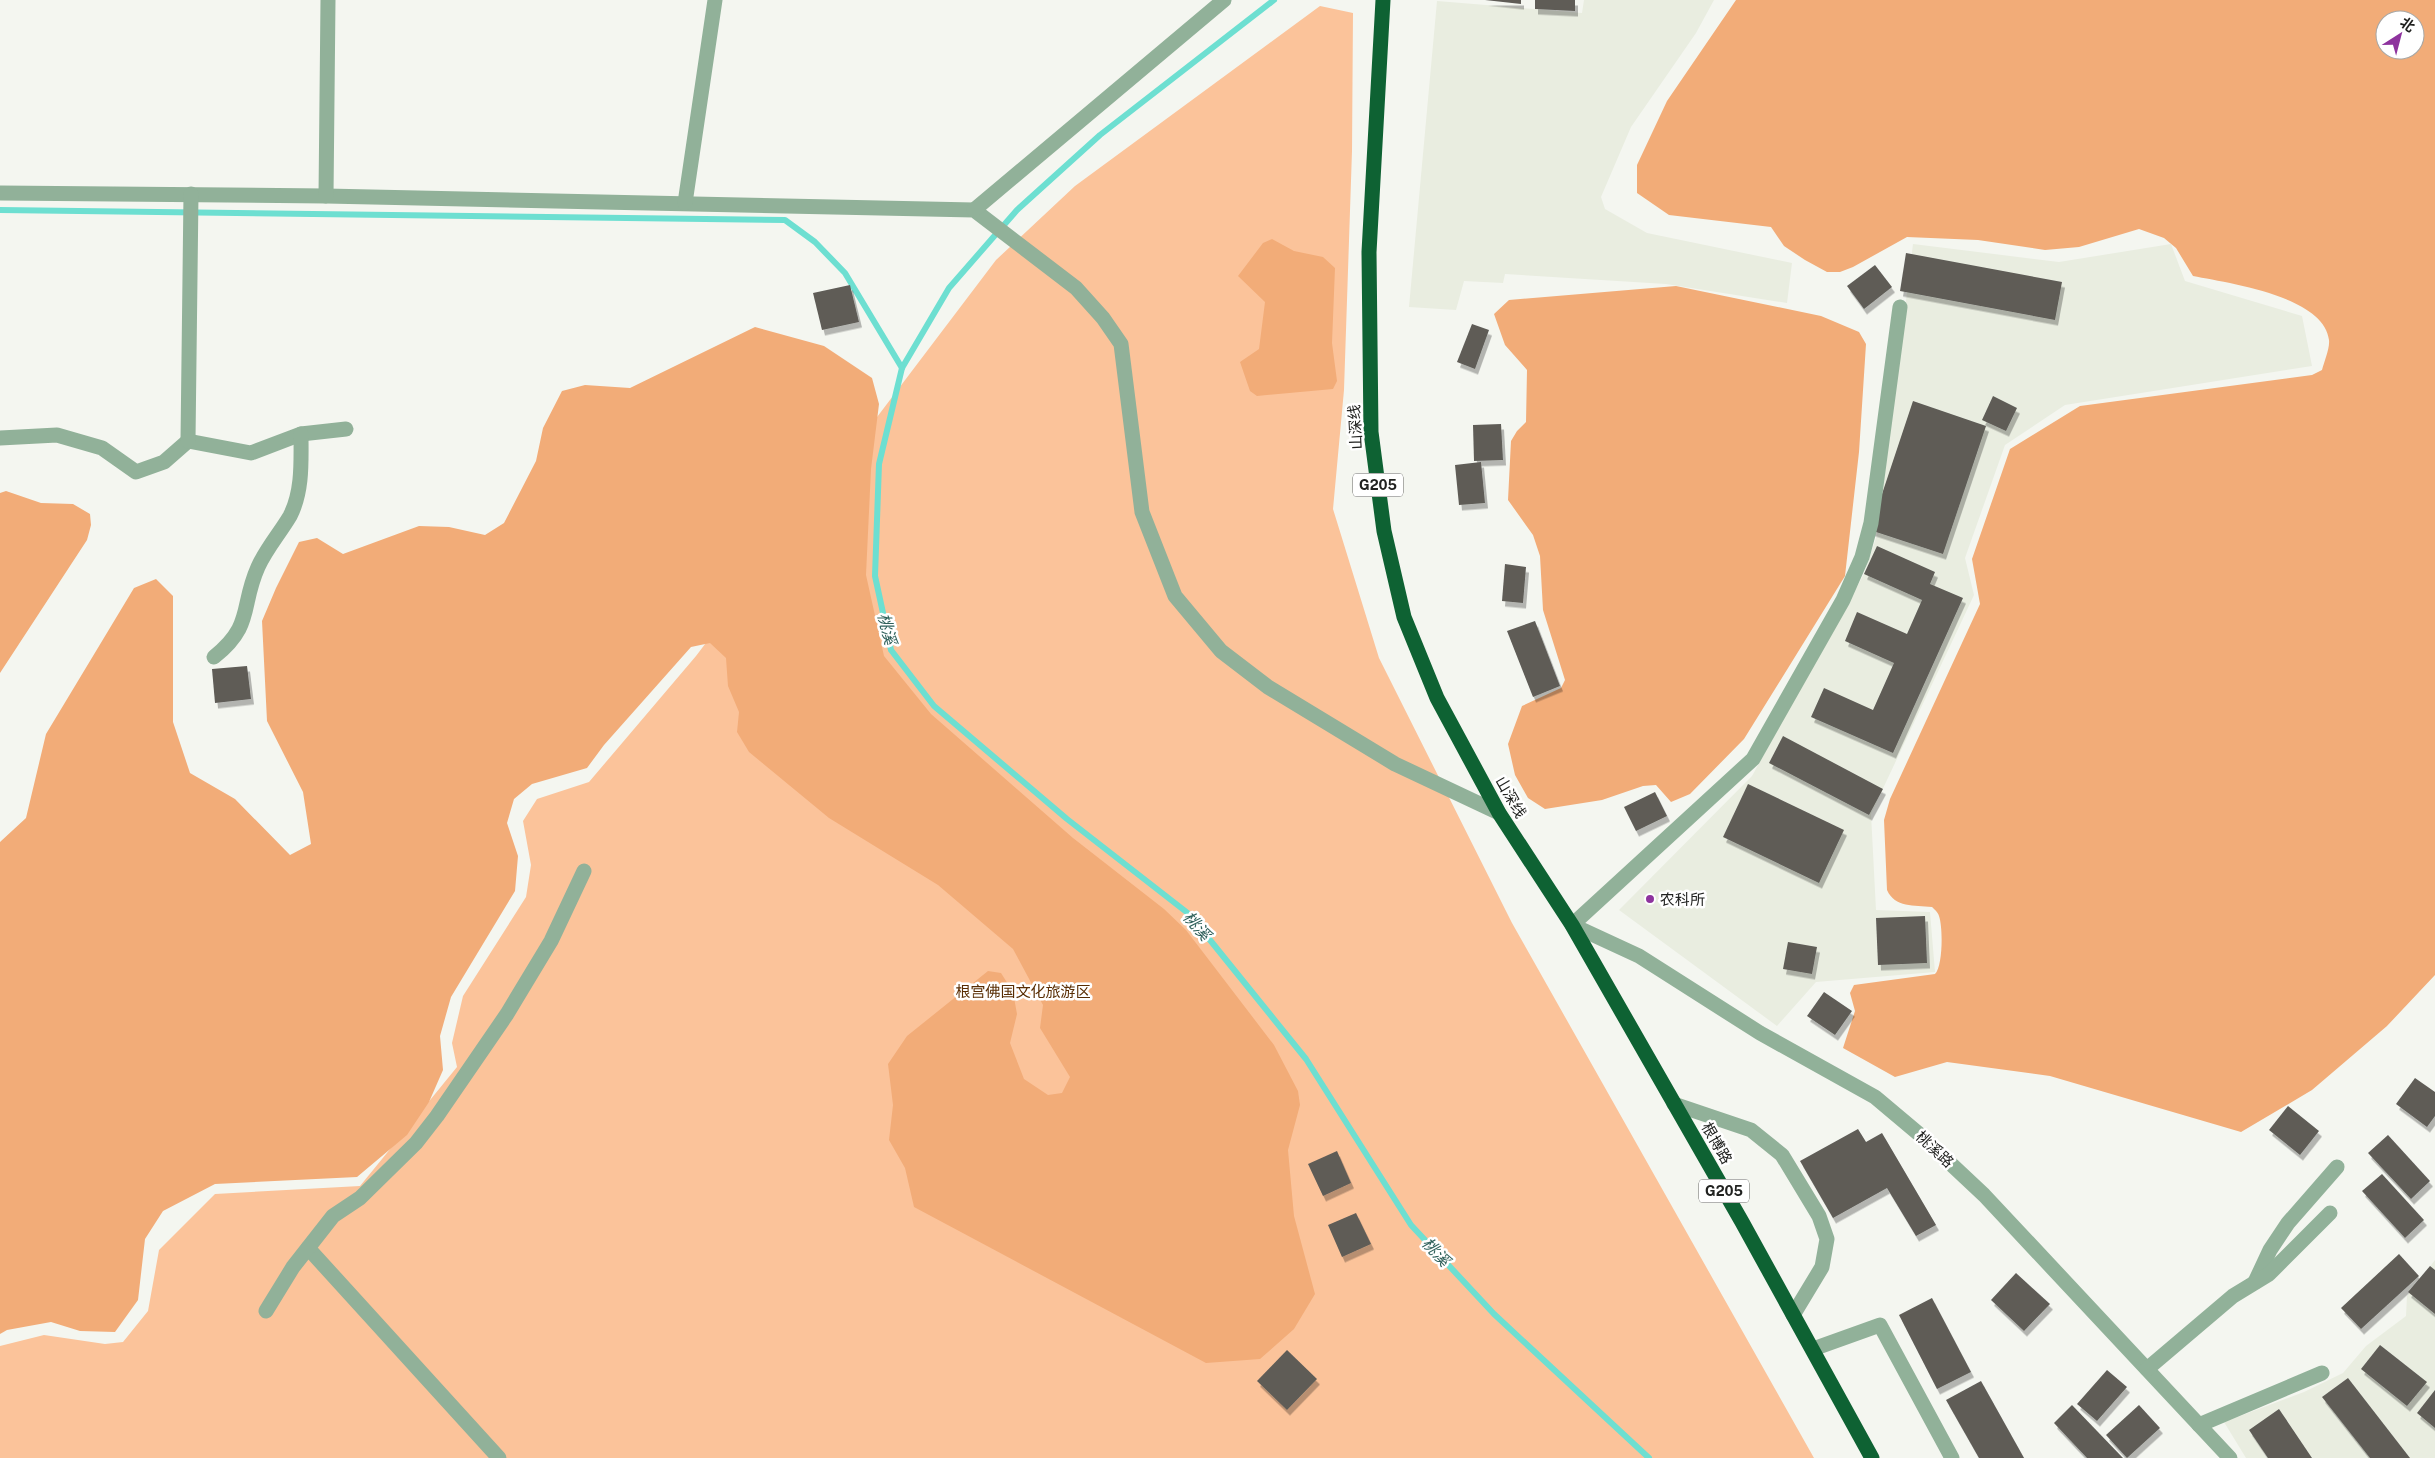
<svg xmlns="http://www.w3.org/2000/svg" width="2435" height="1458" font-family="'Public Sans','Noto Sans SC',sans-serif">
	<defs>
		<filter id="shadow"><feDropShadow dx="3" dy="5.5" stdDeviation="0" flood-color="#0004"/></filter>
	</defs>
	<rect width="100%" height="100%" fill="#f4f6f0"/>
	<!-- built -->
	<g fill="#e9ede0">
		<polygon points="1584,0 1714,0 1696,33 1631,127 1601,197 1605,209 1647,233 1792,263 1787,303 1666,284 1505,274 1503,283 1464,281 1456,310 1409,307 1437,1 1582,13"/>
		<polygon points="1913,244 2059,262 2171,244 2185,281 2302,316 2312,366 2065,405 2005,445 1965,558 1974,595 1871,814 1876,910 1930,912 1935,972 1816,982 1777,1026 1619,910 1752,776 1864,574 1877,535"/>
		<polygon points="2435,1260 2435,1458 2246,1458 2224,1422 2304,1392 2343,1373 2366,1346 2406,1316 2407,1296"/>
	</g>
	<!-- green -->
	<polygon fill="#fbc39a" points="1320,6 1353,13 1352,151 1344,390 1333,509 1379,658 1512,923 1814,1458 0,1458 0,1346 44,1335 105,1344 123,1342 148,1311 159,1250 215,1194 360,1186 457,1067 452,1043 463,996 526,897 531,865 523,821 537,799 589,782 696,656 996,260 1075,186"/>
	<!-- forest -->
	<g fill="#f2ac78" fill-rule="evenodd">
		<path d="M1736 0H2435V975L2387 1026 2312 1090 2241 1132 2050 1076 1947 1062 1895 1077 1843 1048 1855 1011 1850 993 1854 985 1935 974C1943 966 1943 927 1939 916 1938 912 1934 909 1932 907 1914 905 1895 908 1887 890L1884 820 1890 799 1980 604 1972 559 2010 449 2080 406 2312 375 2322 370C2324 362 2330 348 2329 340 2324 296 2228 283 2193 276L2176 248 2164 238 2139 229 2079 247 2045 250 1978 240 1907 237 1853 267 1840 272H1827L1805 260 1784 246 1771 227 1669 215 1637 193V165L1667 101ZM2385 20H2415V50H2385Z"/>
		<polygon points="1272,239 1294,251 1323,257 1335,268 1332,343 1337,381 1333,389 1257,396 1250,391 1240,362 1259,349 1265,302 1238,276 1263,243"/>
		<polygon points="1676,286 1821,316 1859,332 1866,344 1859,452 1845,576 1744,739 1690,794 1671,802 1656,785 1643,786 1602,800 1545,809 1528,798 1515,775 1508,744 1522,706 1561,688 1565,680 1543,610 1540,556 1533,535 1508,500 1511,441 1517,431 1526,422 1527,370 1505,345 1494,314 1509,300"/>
		<polygon points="755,327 824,346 872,378 879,404 871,469 866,575 884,656 931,714 1073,838 1164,909 1186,930 1274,1045 1298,1091 1300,1105 1288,1150 1294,1216 1315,1294 1294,1329 1260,1359 1206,1363 914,1207 905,1168 889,1140 893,1105 888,1064 907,1036 988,971 1001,973 1013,992 1017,1014 1010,1043 1024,1079 1048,1095 1062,1093 1070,1077 1040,1028 1043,1005 1013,949 938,885 829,818 749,752 737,732 739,712 728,686 726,658 710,643 691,647 604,745 587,768 532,784 514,799 507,823 518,856 515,891 451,997 440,1036 443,1070 429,1102 407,1135 357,1177 215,1184 163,1211 145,1239 138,1300 115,1332 80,1331 51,1322 7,1330 0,1334 0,842 26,818 46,734 134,588 156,579 173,596 173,722 190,773 235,799 290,855 311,844 303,792 267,721 262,621 276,588 299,542 317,538 343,554 419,526 449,527 485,535 504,523 536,461 543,428 562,391 585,385 630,388"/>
		<polygon points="6,491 41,503 73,504 90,514 91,525 87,540 0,673 0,493"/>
	</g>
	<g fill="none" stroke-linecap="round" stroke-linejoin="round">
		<!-- stream -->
		<g stroke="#6ddfd1" stroke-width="6">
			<polyline points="1274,0 1100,135 1017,210 949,288 902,368 879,464 875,576 891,650 934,706 1067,819 1189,914 1306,1059 1411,1225 1494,1314 1649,1458"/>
			<polyline points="0,210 785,220 815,242 845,273 902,368"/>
		</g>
	</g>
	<!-- building -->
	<g fill="#5e5c57" filter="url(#shadow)">
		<polygon points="1485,0 1521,0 1521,4"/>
		<polygon points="1535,0 1575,0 1575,11 1535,9"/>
		<polygon points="1906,253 2062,282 2055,320 1900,291"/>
		<polygon points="1875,265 1892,287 1864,309 1847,286"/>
		<polygon points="850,285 859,322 822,330 813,293"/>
		<polygon points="1472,324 1489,330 1475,369 1457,362"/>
		<polygon points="1993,396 2017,408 2006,431 1982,420"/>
		<polygon points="1913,401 1986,426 1943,554 1870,530"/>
		<polygon points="1501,424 1503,460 1474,461 1473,425"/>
		<polygon points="1481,462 1485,503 1459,505 1455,465"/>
		<polygon points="1877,546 1935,572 1930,584 1963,598 1893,753 1811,717 1824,688 1873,710 1894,663 1845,641 1857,612 1907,634 1922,600 1864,574"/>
		<polygon points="1505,564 1526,567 1523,603 1502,601"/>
		<polygon points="1535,621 1560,686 1533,697 1507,631"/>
		<polygon points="247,666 251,699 215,703 212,669"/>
		<polygon points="1783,736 1883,789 1869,815 1769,763"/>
		<polygon points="1748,784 1844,830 1819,883 1723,837"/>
		<polygon points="1655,792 1667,816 1636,831 1624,807"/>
		<polygon points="1925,916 1927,963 1878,965 1876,918"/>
		<polygon points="1788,942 1817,947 1812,974 1783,969"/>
		<polygon points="1824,992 1852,1011 1835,1035 1807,1016"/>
		<polygon points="2415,1078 2435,1092 2435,1116 2427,1127 2396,1104"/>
		<polygon points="2288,1106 2319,1131 2300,1155 2269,1130"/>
		<polygon points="1858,1129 1866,1142 1882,1133 1936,1225 1916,1236 1887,1188 1833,1218 1800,1161"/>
		<polygon points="2388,1135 2430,1181 2411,1199 2368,1153"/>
		<polygon points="1337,1151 1351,1183 1323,1196 1308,1164"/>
		<polygon points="2382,1174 2424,1220 2405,1238 2362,1191"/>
		<polygon points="1356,1213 1371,1244 1342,1257 1328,1225"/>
		<polygon points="2399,1254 2419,1276 2361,1329 2341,1308"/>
		<polygon points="2430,1266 2435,1270 2435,1314 2408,1292"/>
		<polygon points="2016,1273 2050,1304 2024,1331 1991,1300"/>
		<polygon points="1932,1298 1971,1372 1937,1389 1899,1315"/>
		<polygon points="2380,1345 2427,1382 2407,1406 2361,1369"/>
		<polygon points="1287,1350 1317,1379 1287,1410 1257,1381"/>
		<polygon points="2107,1370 2127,1387 2097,1421 2077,1404"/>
		<polygon points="2348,1378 2410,1458 2370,1458 2322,1397"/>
		<polygon points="1981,1381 2024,1458 1979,1458 1946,1400"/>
		<polygon points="2435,1390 2435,1428 2417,1413"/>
		<polygon points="2072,1405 2123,1458 2087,1458 2054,1423"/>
		<polygon points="2139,1405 2160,1428 2127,1458 2106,1435"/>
		<polygon points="2279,1409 2312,1458 2268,1458 2249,1430"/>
	</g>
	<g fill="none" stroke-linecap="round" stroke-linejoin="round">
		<!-- minor -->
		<g stroke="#91b199" stroke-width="15">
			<polyline points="0,193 326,196 974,210 1076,288 1103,318 1121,344 1142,512 1175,596 1221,651 1268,687 1395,764 1499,813"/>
			<polyline points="326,196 328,0"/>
			<polyline points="685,203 715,0"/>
			<polyline points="974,210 1224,0"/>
			<polyline points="1900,307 1871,523 1862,557 1843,600 1753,759 1572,925 1639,956 1760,1033 1875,1097 1919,1134 1984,1195 2230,1458"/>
			<polyline points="0,438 57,435 102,448 136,472 164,462 188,441 251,453 301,434 346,429"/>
			<polyline points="188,441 191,194"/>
			<path d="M214 657C254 625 240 607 258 567 266 549 280 533 290 516 303 491 301 460 301 434"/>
			<polyline points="1674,1104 1751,1130 1782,1155 1819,1216 1827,1239 1822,1267 1793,1315"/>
			<polyline points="308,1248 499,1458"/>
			<polyline points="2255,1282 2270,1250 2288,1223 2337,1167"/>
			<polyline points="266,1311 293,1267 333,1216 360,1198 416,1143 437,1116 507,1014 551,941 584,871"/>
			<polyline points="1813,1349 1880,1325 1952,1458"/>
			<polyline points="2147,1369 2233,1296 2269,1274 2330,1213"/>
			<polyline points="2199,1425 2322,1373"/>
		</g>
		<!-- highway -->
		<polyline stroke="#0e6233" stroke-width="15" points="1383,0 1369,252 1371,432 1384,531 1404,617 1437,698 1499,813 1572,925 1742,1222 1872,1458"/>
	</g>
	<!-- markers -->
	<circle fill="#8e339e" stroke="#fff" stroke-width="2" cx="1650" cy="899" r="5"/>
	<g text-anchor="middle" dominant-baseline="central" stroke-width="5" stroke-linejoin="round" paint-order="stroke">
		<!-- shield labels -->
		<g fill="#fff" stroke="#646463" stroke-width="1">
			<rect x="1353" y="473.5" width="50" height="23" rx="4"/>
			<rect x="1699" y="1179.5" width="50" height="23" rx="4"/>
		</g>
		<g font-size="14" font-weight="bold" fill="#212220">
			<text x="1378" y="485">G205</text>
			<text x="1724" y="1191">G205</text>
		</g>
		<!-- street labels -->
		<g font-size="15" fill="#212220" stroke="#fff">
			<text transform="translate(1355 427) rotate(-93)">山深线</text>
			<text transform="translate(1511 797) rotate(60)">山深线</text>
			<text transform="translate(1717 1143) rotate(60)">根博路</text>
			<text transform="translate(1935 1149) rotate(43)">桃溪路</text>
		</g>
		<!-- poi labels -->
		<g font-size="15" fill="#212220" stroke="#fff" text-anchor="start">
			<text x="1660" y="899">农科所</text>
		</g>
		<!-- park labels -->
		<g font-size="15" fill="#582c02" stroke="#fff">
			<text x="1023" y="991">根宫佛国文化旅游区</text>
		</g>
		<!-- water labels -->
		<g font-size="16" font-style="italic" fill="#2f605a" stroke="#fff">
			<text transform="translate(887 629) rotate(76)">桃溪</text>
			<text transform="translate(1197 926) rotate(49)">桃溪</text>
			<text transform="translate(1436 1252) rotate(47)">桃溪</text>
		</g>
	</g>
	<!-- north arrow -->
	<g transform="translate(2400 35) rotate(36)"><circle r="24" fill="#ffffff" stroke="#a6a7a6"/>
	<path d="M0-4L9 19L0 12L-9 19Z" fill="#8e339e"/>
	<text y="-8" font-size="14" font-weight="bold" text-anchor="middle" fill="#212220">北</text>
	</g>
</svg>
